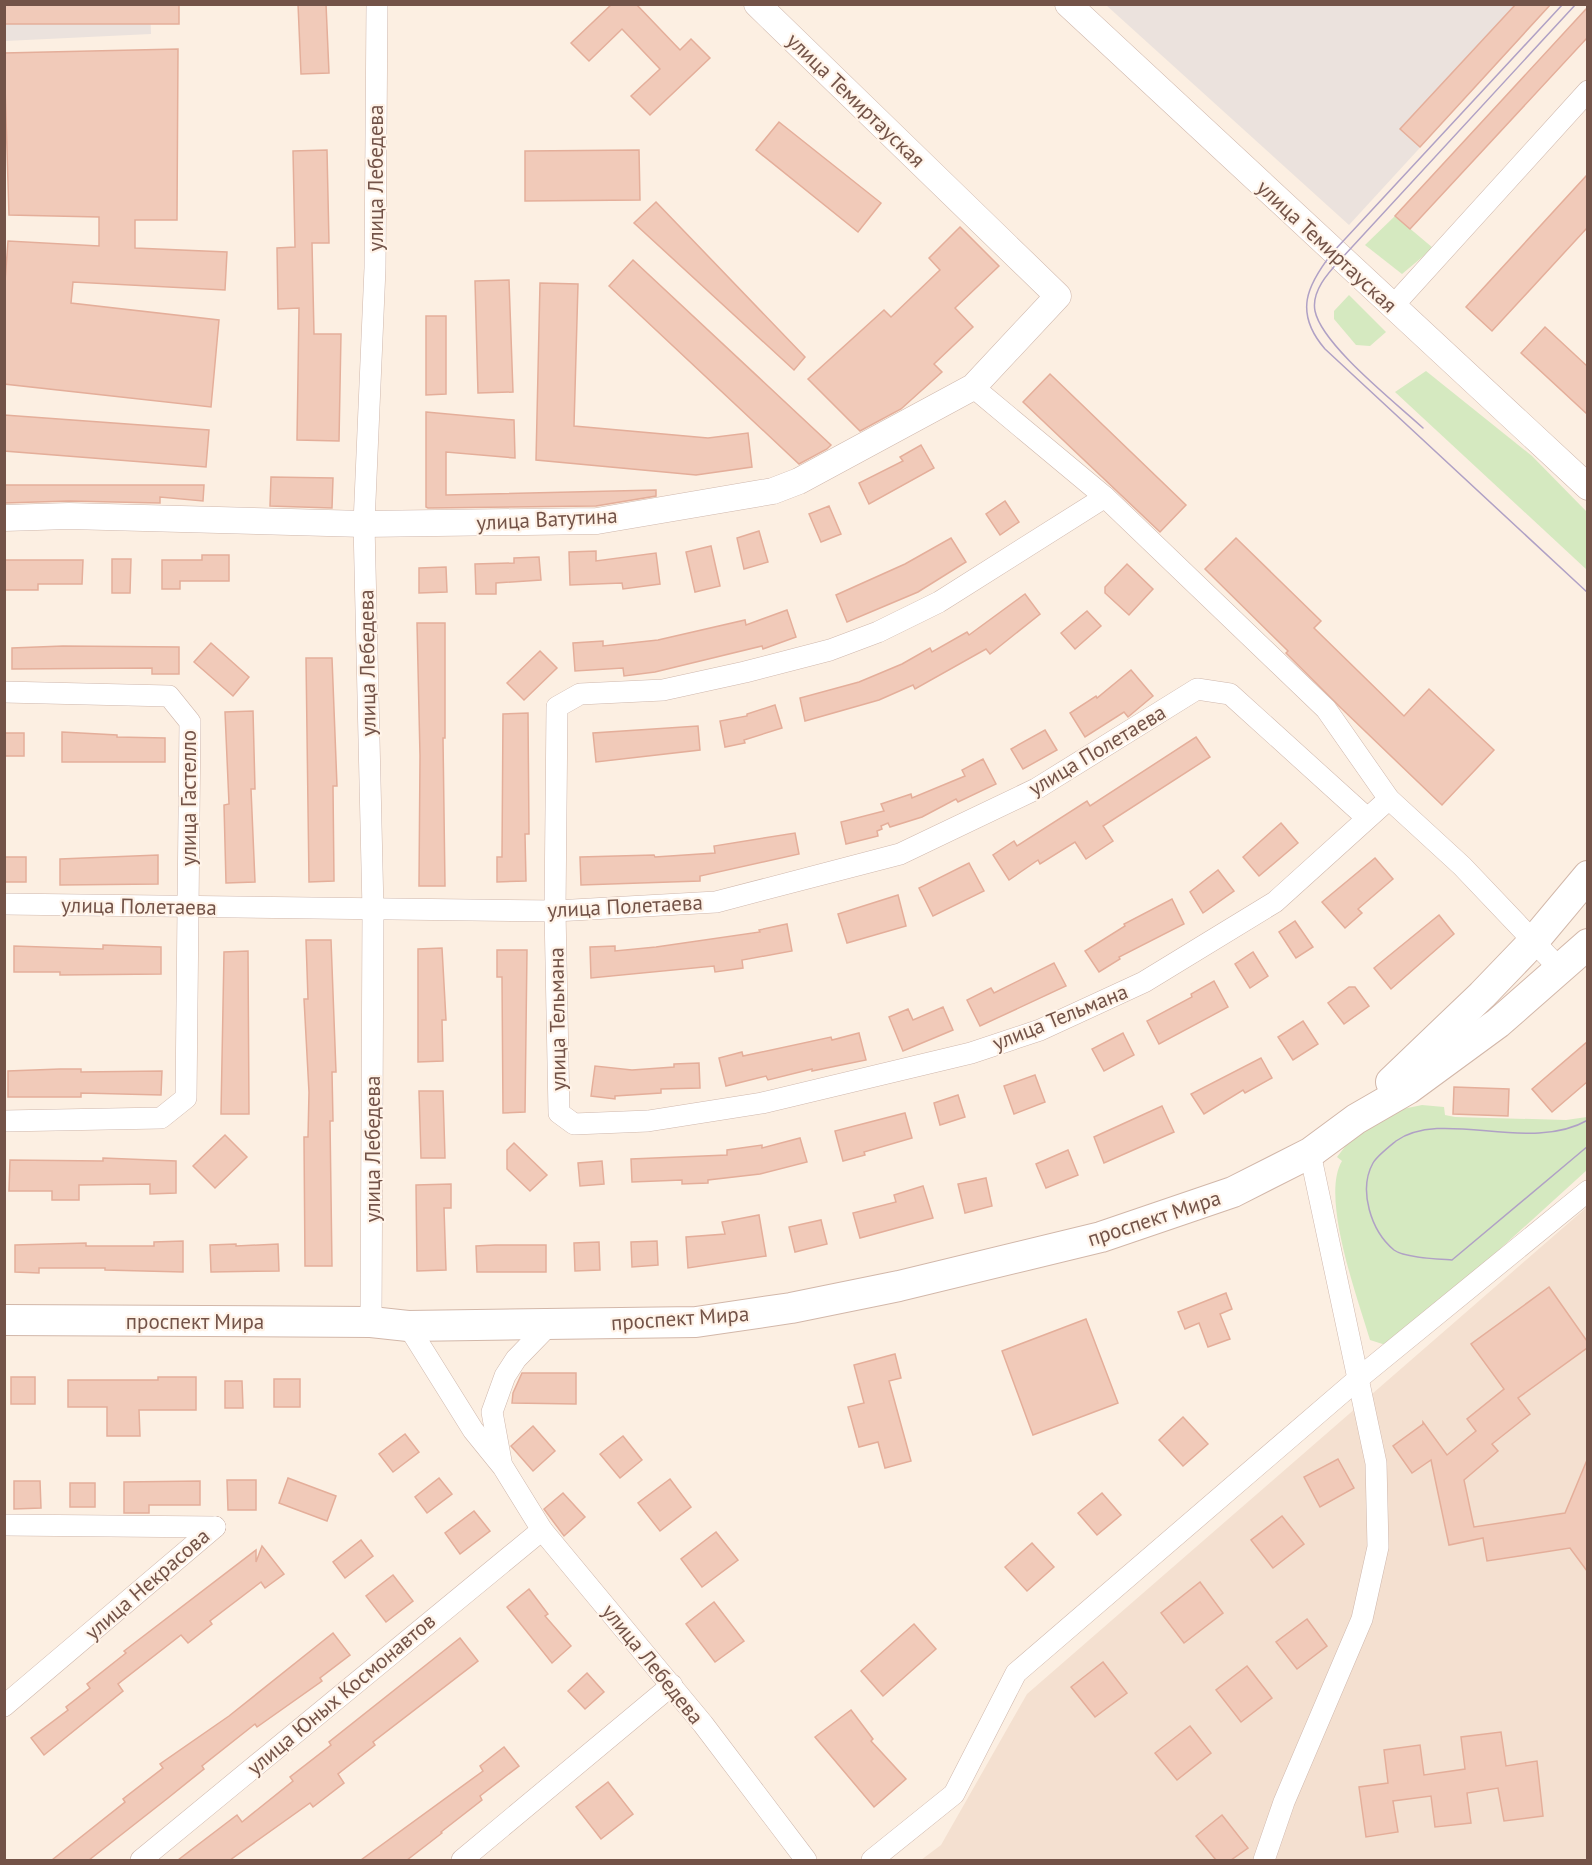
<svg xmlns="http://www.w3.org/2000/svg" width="1592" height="1865" font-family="'PT Sans',sans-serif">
	<rect width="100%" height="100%" fill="#fcefe2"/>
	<!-- residential -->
	<polygon fill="#f4e0d0" points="1587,1207 1587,1860 921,1860 941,1845 1027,1694"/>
	<!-- industrial -->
	<g fill="#ebe2dd">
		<polygon points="4,5 150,5 151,34 5,41"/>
		<polygon points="1106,5 1551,5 1349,225"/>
	</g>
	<!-- green -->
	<g fill="#d5e9c0">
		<polygon points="1395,216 1433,248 1402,274 1365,245"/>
		<polygon points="1349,295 1386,332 1370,346 1356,345 1334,319 1334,311"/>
		<polygon points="1426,371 1532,456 1587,512 1587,570 1395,392"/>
		<path d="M1422 1105 1444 1107 1445 1115 1455 1117 1566 1120 1587 1117V1170L1392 1347 1370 1340C1358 1299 1320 1197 1342 1161L1337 1157 1358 1130 1398 1110Z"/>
	</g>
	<!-- building -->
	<g fill="#f1cab9" stroke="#e4ae9a" stroke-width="1.5">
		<rect x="4" y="4" width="175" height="20"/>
		<polygon points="298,4 326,4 329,73 301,74"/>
		<polygon points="612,4 636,4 680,50 691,39 710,58 650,115 631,96 660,69 622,29 589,61 571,43"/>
		<polygon points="1516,4 1551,4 1420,147 1400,129"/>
		<polygon points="1587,8 1587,38 1410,229 1395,216"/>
		<polygon points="178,49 177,220 135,220 135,248 227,252 225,290 73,282 71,303 219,320 211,407 4,384 4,295 8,241 99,246 99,217 9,215 4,53"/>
		<polygon points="779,122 881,203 858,232 756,150"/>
		<polygon points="327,150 329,243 312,243 314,334 341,334 339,441 297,440 299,308 278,309 277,248 295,247 293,151"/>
		<polygon points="639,150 640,200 525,201 525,151"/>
		<polygon points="1587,175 1587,228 1492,331 1466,307"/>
		<polygon points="656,202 805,357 794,370 634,223"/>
		<polygon points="960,227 999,266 955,308 973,327 934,364 942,372 901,409 860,431 808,379 884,310 891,317 940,270 929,258"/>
		<polygon points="633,260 831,445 827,449 799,464 609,286"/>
		<polygon points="509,280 513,392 478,393 475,281"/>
		<polygon points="540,283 578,284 574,426 708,438 748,433 752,467 696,475 536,460"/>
		<polygon points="426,316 446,316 446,394 426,395"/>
		<polygon points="1545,327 1587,366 1587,414 1521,353"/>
		<polygon points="1050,374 1186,505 1160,532 1023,402"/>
		<polygon points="426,412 514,420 515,458 446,452 446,495 656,490 656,496 596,506 428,508 426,507"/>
		<polygon points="4,415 209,430 206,467 4,451"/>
		<polygon points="921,445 934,468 869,504 859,483 903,461 900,457"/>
		<polygon points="271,477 333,478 332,508 270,506"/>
		<polygon points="4,485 204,485 203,501 160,497 160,503 69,501 4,503"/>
		<polygon points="1005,501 1019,522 1000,535 986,514"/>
		<polygon points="829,506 841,534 821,542 809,514"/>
		<polygon points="759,531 768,562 744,569 737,538"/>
		<polygon points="951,538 966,562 918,592 847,622 836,595 905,564"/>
		<polygon points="1236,538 1321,621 1314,628 1404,716 1429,689 1494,750 1442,805 1341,708 1286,653 1288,651 1205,569"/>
		<polygon points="711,546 720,586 695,592 686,552"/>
		<polygon points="596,551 596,561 656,553 660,584 623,589 622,583 570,585 569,552"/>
		<polygon points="202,555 229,555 229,581 180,581 180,589 162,589 162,560 202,560"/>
		<polygon points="539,557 541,580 496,583 496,594 476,594 475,564 514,563 514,558"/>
		<polygon points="112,559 131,559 130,593 112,593"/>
		<polygon points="4,560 83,560 82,584 38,584 38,590 4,590"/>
		<polygon points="1127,564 1153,589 1129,615 1105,593 1105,587"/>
		<polygon points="446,567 447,592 419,593 419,568"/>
		<polygon points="1025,594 1040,614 990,654 986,649 915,689 913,685 879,700 805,721 800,698 859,682 902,664 930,648 932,652 967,632 969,635"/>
		<polygon points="787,610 796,637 763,649 762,646 655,672 624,676 623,668 575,671 573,643 603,641 603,646 658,640 745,620 746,625"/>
		<polygon points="1087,611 1101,626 1075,649 1061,633"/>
		<polygon points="417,623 445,623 445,738 443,738 445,886 419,886 420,756"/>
		<polygon points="211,643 249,677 233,696 194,662"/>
		<polygon points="63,646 179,647 179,674 152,674 152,668 12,669 12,648"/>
		<polygon points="540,651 557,668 524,700 507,683"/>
		<polygon points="306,658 332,658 337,786 333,786 334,881 309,882"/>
		<polygon points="1131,670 1153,696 1128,717 1124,712 1085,737 1070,713 1096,696 1097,698"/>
		<polygon points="775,705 782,728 744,740 745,743 725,747 720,721 747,716 747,714"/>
		<polygon points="253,711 255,789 251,789 255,882 226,883 224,805 229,804 225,712"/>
		<polygon points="528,713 529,834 525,834 526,881 497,882 497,857 502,857 503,714"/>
		<polygon points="698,726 700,750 596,762 593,733"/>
		<polygon points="1045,730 1057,750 1023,769 1011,749"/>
		<polygon points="62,732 117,735 117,737 165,738 165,762 62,762"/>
		<rect x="4" y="733" width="20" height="23"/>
		<polygon points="1196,737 1210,757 1103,826 1113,841 1086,859 1075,842 1040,864 1038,860 1009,880 993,855 1014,841 1017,846 1087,801 1090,806"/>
		<polygon points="983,759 996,784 958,802 956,799 922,817 890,827 888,823 881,826 882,829 877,831 878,836 846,844 841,822 884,811 881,804 911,794 912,798 965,776 962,770"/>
		<polygon points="1281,823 1298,843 1259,876 1243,857"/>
		<polygon points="795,833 799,854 700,876 700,881 581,885 580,857 654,855 655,857 715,853 714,846"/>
		<polygon points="158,855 158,884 60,885 60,859"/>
		<rect x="4" y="857" width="22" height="25"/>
		<polygon points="1375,858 1393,879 1358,909 1362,913 1345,928 1322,902"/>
		<polygon points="969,863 984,891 933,916 919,888"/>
		<polygon points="1218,870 1234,891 1203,913 1190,892"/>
		<polygon points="898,895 906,926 847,943 838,914"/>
		<polygon points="1172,899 1184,924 1119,957 1120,959 1099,972 1085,951 1125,926 1124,924"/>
		<polygon points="1439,915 1454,934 1391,989 1374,968"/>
		<polygon points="1295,921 1313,947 1296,958 1279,932"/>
		<polygon points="787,924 792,951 742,960 743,968 715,972 714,966 591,978 590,947 615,946 615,951 656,947 760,932 759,930"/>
		<polygon points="306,940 331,940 336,1072 332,1072 333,1121 330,1121 332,1266 305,1266 304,1137 308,1137 309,1092 304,999 308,999"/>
		<polygon points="103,945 161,947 161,974 60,975 60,972 14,972 14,946 103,949"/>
		<polygon points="442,948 446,1020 442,1020 443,1061 418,1062 418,949"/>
		<polygon points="497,950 527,950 525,1112 503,1113 502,977 497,977"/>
		<polygon points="248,951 249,1114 221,1114 224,952"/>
		<polygon points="1253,952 1268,976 1250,988 1235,964"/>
		<polygon points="1054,963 1066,986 980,1026 967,1000 991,988 994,993"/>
		<polygon points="1214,981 1228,1007 1159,1044 1147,1021 1192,997 1191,994"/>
		<polygon points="1349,987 1355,987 1369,1006 1344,1024 1328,1003"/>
		<polygon points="943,1007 953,1030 903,1051 889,1017 908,1009 913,1020"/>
		<polygon points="1303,1021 1318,1044 1293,1060 1278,1037"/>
		<polygon points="859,1033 866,1060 812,1071 812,1069 768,1080 766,1076 726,1086 719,1058 742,1052 743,1056 831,1037 832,1040"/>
		<polygon points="1123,1033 1134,1055 1104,1071 1092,1049"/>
		<polygon points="1587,1042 1587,1082 1552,1112 1532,1089"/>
		<polygon points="1261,1058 1272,1078 1245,1093 1243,1090 1204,1114 1191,1094"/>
		<polygon points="699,1063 700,1088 661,1089 661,1093 615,1096 615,1099 591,1096 595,1066 632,1070 674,1067 674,1064"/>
		<polygon points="60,1069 81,1069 81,1072 162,1071 161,1095 81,1093 81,1097 8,1097 8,1071"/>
		<polygon points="1035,1075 1045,1102 1014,1114 1004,1086"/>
		<polygon points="1454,1087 1509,1089 1508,1116 1453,1114"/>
		<polygon points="419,1091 443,1091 445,1158 421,1158"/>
		<polygon points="958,1095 965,1117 940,1125 934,1103"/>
		<polygon points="1162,1106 1174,1132 1104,1163 1094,1137"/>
		<polygon points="905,1113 912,1138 864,1152 865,1155 843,1161 835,1131"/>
		<polygon points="225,1135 247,1157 215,1188 193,1166"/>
		<polygon points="800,1138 807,1162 760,1174 708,1180 708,1183 682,1184 682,1180 632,1182 631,1159 727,1155 727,1150 762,1145 762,1148"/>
		<polygon points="514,1143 547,1175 530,1191 507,1169 507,1150"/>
		<polygon points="1068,1150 1078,1175 1046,1188 1036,1164"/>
		<polygon points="103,1158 176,1161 176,1193 150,1194 150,1184 79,1185 79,1200 52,1200 52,1191 9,1191 10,1160 103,1161"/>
		<polygon points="602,1161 604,1184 580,1186 578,1163"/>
		<polygon points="986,1178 992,1206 965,1213 958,1184"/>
		<polygon points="451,1184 451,1208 444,1208 446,1270 417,1271 416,1185"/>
		<polygon points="923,1186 933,1218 860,1238 853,1213 896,1202 894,1195"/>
		<polygon points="759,1215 766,1256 688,1268 686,1237 725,1234 722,1222"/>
		<polygon points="821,1220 827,1244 795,1252 789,1227"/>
		<polygon points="183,1241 183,1272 105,1270 105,1268 39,1268 39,1273 15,1272 15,1245 86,1243 86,1246 154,1246 154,1242"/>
		<polygon points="657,1241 658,1265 632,1267 631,1242"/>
		<polygon points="599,1242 600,1270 575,1271 574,1243"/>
		<polygon points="236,1244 236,1246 278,1244 279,1271 211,1272 210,1245"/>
		<polygon points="495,1245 546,1245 546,1272 477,1272 476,1246"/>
		<polygon points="1549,1287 1587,1341 1587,1348 1518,1398 1530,1414 1492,1444 1498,1451 1464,1480 1474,1527 1565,1513 1587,1460 1587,1571 1570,1548 1487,1561 1483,1538 1449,1545 1431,1460 1412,1473 1393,1446 1423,1424 1423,1422 1447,1455 1476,1431 1467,1419 1504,1389 1471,1344"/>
		<polygon points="1226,1293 1232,1309 1220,1314 1230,1339 1208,1347 1199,1323 1185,1329 1178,1312"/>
		<polygon points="1086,1319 1118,1403 1033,1435 1002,1351"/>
		<polygon points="895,1354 901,1378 889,1381 911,1461 885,1468 878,1442 859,1447 848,1407 864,1403 854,1365"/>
		<polygon points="522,1373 576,1373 576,1404 512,1403 513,1393"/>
		<rect x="11" y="1377" width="24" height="27"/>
		<polygon points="158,1377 196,1377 196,1410 139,1410 140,1436 107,1436 107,1407 68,1407 68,1380 158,1380"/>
		<rect x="274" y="1379" width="26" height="28"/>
		<polygon points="225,1381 242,1381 243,1408 225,1408"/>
		<polygon points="1183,1417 1208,1444 1183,1466 1159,1440"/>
		<polygon points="533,1426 555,1451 533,1471 511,1446"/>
		<polygon points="405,1434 419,1452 393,1472 379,1454"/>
		<polygon points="623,1436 642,1460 620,1478 600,1454"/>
		<polygon points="1338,1459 1354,1488 1320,1507 1304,1477"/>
		<polygon points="288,1478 336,1496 327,1521 279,1503"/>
		<polygon points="439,1478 452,1494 427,1513 415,1497"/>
		<polygon points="670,1479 691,1507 660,1531 638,1503"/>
		<polygon points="227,1480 256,1480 256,1510 228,1510"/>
		<polygon points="14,1481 40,1481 41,1508 14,1509"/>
		<polygon points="200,1481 200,1505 149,1505 149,1513 124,1513 124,1482"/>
		<rect x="70" y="1483" width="25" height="24"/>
		<polygon points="563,1493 585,1517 564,1536 544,1509"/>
		<polygon points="1102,1493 1121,1515 1097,1535 1078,1513"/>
		<polygon points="474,1511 490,1531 460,1554 445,1533"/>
		<polygon points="1282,1516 1304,1544 1273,1568 1251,1540"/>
		<polygon points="716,1532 738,1560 702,1587 681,1559"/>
		<polygon points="361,1540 373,1556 345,1578 333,1562"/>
		<polygon points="1032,1543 1054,1567 1027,1591 1005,1567"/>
		<polygon points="262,1546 284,1574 265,1588 261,1582 210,1621 212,1624 188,1643 181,1635 118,1684 123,1691 44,1755 31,1738 68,1710 66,1707 90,1688 87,1684 126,1653 124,1651 256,1550 256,1562"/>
		<polygon points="393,1575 413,1601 386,1622 366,1596"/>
		<polygon points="1200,1582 1223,1613 1184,1643 1161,1613"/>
		<polygon points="529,1589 548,1614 545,1616 571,1646 552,1663 507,1607"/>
		<polygon points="714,1602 744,1641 715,1662 686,1624"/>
		<polygon points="1307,1619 1327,1646 1297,1669 1276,1642"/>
		<polygon points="914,1624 936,1649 883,1696 861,1671"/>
		<polygon points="333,1633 350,1655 320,1678 322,1681 257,1727 255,1724 202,1766 204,1769 168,1798 89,1860 52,1860 125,1802 123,1799 163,1768 160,1764 229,1716"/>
		<polygon points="460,1638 478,1661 373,1742 375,1745 338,1774 344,1783 313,1807 310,1803 230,1860 178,1860 237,1815 242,1822 293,1781 290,1777 331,1745 329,1742"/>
		<polygon points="1103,1662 1127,1693 1095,1717 1071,1687"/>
		<polygon points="1247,1666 1272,1698 1241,1722 1216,1690"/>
		<polygon points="587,1673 604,1692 585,1709 568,1691"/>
		<polygon points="851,1710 873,1739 871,1741 906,1779 874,1807 815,1737"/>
		<polygon points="1190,1726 1211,1753 1177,1780 1155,1753"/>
		<polygon points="1501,1732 1506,1766 1537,1761 1543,1816 1504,1821 1498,1788 1467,1793 1471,1823 1435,1827 1431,1796 1393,1801 1398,1832 1366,1837 1359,1787 1388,1783 1384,1750 1420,1745 1424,1775 1465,1769 1461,1737"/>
		<polygon points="504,1747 519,1766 480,1796 482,1800 441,1832 442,1833 407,1860 361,1860 483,1771 480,1766"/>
		<polygon points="608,1782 633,1814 601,1839 576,1807"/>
		<polygon points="1222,1815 1248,1848 1231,1860 1216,1860 1196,1836"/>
	</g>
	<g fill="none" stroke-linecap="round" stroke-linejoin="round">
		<!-- minor casing -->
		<g stroke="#cfb7ac" stroke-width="22">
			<g id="minor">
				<polyline points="1392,307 1588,91"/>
				<polyline points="973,387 1105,497 1326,709 1389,799 1462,866 1559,968"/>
				<polyline points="1105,497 939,602 878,632 830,650 745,672 663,690 580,694 557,707 555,911 559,1113 574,1124 648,1121 762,1103 971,1053 1040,1030 1144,982 1275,902 1389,799"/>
				<polyline points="4,692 169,696 190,722 186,1098 161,1118 4,1121"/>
				<polyline points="4,904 555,911 716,902 900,854 1036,789 1197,689 1230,694 1367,818"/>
				<polyline points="371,1322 373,910 364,524 375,268 377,4"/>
				<polyline points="408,1326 473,1430 503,1467 542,1530 703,1724 806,1860"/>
				<polyline points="501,1461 492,1412 505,1376 516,1359 549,1325"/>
				<polyline points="4,1525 215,1527"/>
				<polyline points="4,1706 215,1527"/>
				<polyline points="141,1860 542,1530"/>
				<polyline points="462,1860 672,1685"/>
				<polyline points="872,1860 954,1794 1016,1673 1359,1378 1588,1191"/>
				<polyline points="1264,1860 1284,1802 1362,1619 1378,1547 1376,1463 1310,1153"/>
			</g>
		</g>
		<!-- tertiary casing -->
		<g stroke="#cfb7ac" stroke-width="27">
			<g id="tertiary">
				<polyline points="1068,4 1588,487"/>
				<polyline points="4,518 69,516 364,524 597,521 773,491 799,481 973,387 1058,296 757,4"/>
			</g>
		</g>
		<!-- secondary casing -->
		<g stroke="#d2b7a9" stroke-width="32">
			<g id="secondary">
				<polyline points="1391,1082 1482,995 1533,942 1588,876"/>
				<polyline points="4,1320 371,1322 408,1326 696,1322 791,1308 899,1286 1101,1237 1233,1192 1310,1153 1356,1119 1408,1089 1498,1023 1588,944"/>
			</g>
		</g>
		<!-- minor -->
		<use href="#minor" stroke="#fff" stroke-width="21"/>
		<!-- tertiary -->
		<use href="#tertiary" stroke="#fff" stroke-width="26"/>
		<!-- secondary -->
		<use href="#secondary" stroke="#fff" stroke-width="30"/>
		<!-- tram -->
		<g stroke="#b0a1c5" stroke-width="1.5">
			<path d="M1563 4 1333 252C1306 286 1294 313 1325 349L1588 593"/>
			<path d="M1423 428C1396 403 1322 345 1315 311 1311 291 1329 272 1341 259L1576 4"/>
			<path d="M1588 1120C1529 1154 1443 1108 1396 1141 1390 1146 1377 1156 1373 1163 1358 1190 1371 1231 1394 1250 1405 1258 1438 1259 1452 1260L1588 1146"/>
		</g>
	</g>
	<g text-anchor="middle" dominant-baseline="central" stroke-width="4.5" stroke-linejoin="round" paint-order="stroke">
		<!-- street labels -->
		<g font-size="21" fill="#735348" stroke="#fff3e8">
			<text transform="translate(856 100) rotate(44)">улица Темиртауская</text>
			<text transform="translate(375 178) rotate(-90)">улица Лебедева</text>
			<text transform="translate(1327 246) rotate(43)">улица Темиртауская</text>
			<text transform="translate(547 519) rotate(-3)">улица Ватутина</text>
			<text transform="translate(367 663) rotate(-91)">улица Лебедева</text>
			<text transform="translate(1097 750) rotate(-31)">улица Полетаева</text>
			<text transform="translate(188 798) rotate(-90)">улица Гастелло</text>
			<text transform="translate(139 906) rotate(1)">улица Полетаева</text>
			<text transform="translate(625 906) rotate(-3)">улица Полетаева</text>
			<text transform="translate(1060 1017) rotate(-22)">улица Тельмана</text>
			<text transform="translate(557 1019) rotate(-91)">улица Тельмана</text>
			<text transform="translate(372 1149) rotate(-90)">улица Лебедева</text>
			<text transform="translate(1154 1218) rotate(-18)">проспект Мира</text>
			<text transform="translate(680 1318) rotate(-4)">проспект Мира</text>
			<text x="195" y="1321">проспект Мира</text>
			<text transform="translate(147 1584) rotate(-41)">улица Некрасова</text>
			<text transform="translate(653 1664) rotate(51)">улица Лебедева</text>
			<text transform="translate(341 1694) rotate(-40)">улица Юных Космонавтов</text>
		</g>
	</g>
	<!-- border -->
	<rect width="1592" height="1865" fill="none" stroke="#735348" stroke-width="12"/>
</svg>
